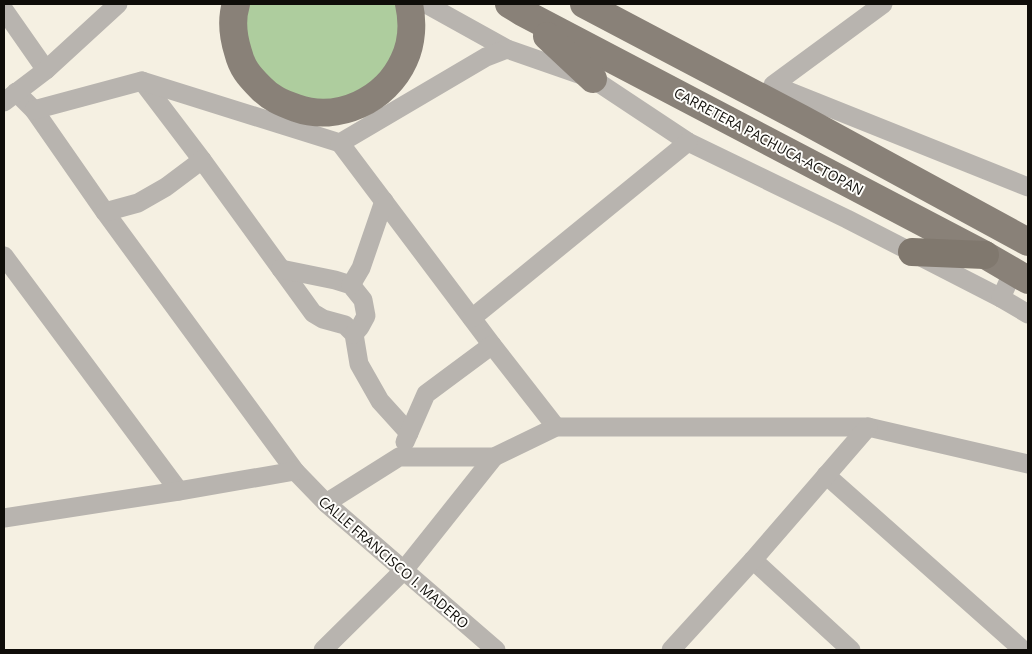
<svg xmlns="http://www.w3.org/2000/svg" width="1032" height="654" font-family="'Open Sans',sans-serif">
	<rect width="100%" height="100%" fill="#f5f0e2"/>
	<!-- forest -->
	<polygon fill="#aecd9e" points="245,4 398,4 404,21 395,60 367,91 324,103 277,88 247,52"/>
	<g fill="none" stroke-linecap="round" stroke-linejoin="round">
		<!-- minor -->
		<g stroke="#b8b4af" stroke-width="19">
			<polyline points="426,4 507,49"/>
			<polyline points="883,4 773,85 1028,187"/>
			<polyline points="4,10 46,70"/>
			<polyline points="142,81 202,160 313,313 323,319 345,325 354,334 359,364 380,401 409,433"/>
			<polyline points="16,92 34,110 105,212 295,471 326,503 496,650"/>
			<polyline points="4,102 46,70 118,4"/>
			<polyline points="34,110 142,81 340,143 486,57 507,49 593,79 688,142 847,219 1001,298"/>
			<polyline points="340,143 492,345 556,427"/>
			<polyline points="105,212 138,203 166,187 202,160"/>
			<polyline points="4,256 179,491"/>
			<polyline points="281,269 335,280 351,285 363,300 366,316 360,327 354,334"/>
			<polyline points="1013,271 1001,298 1028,314"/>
			<polyline points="351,285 361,268 384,201"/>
			<polyline points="472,318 688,142"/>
			<polyline points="405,442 426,394 492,345"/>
			<polyline points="826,475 1023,650"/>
			<polyline points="326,503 399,457 494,457 556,427 868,427 1028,464"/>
			<polyline points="4,518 179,491 295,471"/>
			<polyline points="753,560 851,650"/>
			<polyline points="323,650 404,570 494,457"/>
			<polyline points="671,650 753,560 868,427"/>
		</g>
		<!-- primary -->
		<g stroke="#898178" stroke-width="28">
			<path d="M236 4C231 20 233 36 238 52 242 68 249 76 260 87 270 98 282 103 296 108 338 123 386 100 404 60 412 43 413 22 409 4"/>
			<polyline points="509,4 522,12 985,255 1028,280"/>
			<polyline points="584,4 802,119 1028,242"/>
			<polyline points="547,36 593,79"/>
		</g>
		<!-- trunk -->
		<polyline stroke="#80786e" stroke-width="28" points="912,252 985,255"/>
	</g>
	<g text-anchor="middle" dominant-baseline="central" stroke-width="4" stroke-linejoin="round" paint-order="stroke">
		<!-- street labels -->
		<g font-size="14" fill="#0f0d09" stroke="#fffefb">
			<text transform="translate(769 141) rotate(28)">CARRETERA PACHUCA-ACTOPAN</text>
			<text transform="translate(394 562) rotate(41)">CALLE FRANCISCO I. MADERO</text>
		</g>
	</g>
	<!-- border -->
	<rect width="1032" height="654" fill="none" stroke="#0f0d09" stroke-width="10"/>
</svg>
